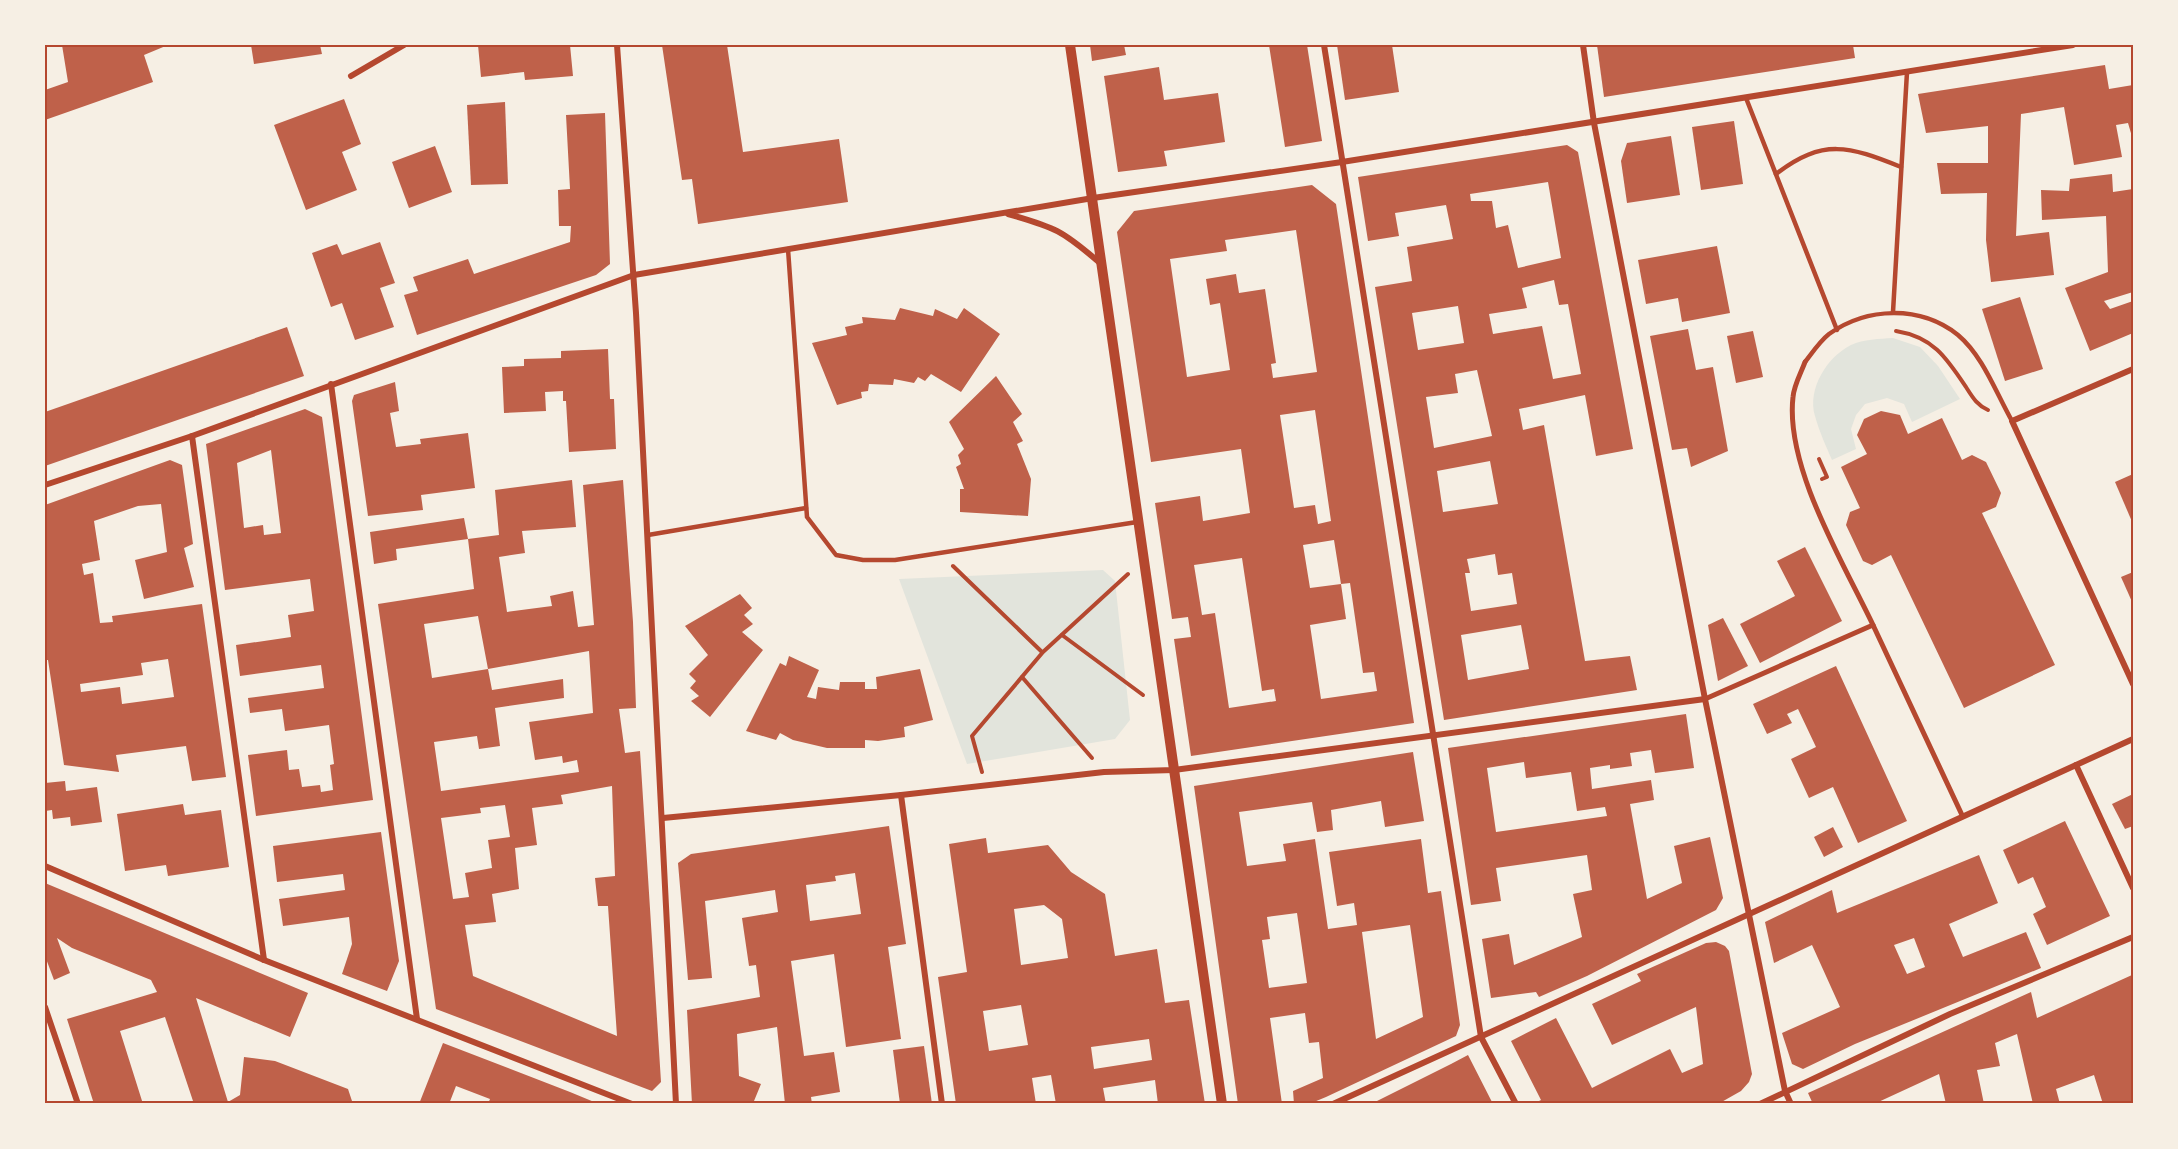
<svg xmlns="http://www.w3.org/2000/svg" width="2178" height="1149" font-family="Arial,sans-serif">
	<rect width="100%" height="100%" fill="#f6efe4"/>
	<!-- green -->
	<g fill="#e2e4dc">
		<path d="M1893 338 1920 347 1938 366 1960 399 1912 422 1904 404 1887 398 1865 404 1856 415 1851 429 1856 449 1832 460C1826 446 1819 431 1815 416 1807 389 1827 357 1851 345 1864 339 1879 339 1893 338Z"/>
		<polygon points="1103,570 1115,581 1130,720 1115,739 967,764 899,579"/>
	</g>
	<!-- building -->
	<g fill="#bf614a" fill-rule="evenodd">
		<polygon points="62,45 168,45 144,55 153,82 45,120 45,90 68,82"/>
		<polygon points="251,45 320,45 322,54 254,64"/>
		<polygon points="478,45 570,45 573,76 525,80 524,72 481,77"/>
		<polygon points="662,45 727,45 743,152 839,139 848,202 698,224 692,179 682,180"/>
		<polygon points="1090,45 1124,45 1126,55 1092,61"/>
		<polygon points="1269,45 1307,45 1322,141 1285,147"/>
		<polygon points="1337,45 1392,45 1399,92 1345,100"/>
		<polygon points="1597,45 1853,45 1855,58 1604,97"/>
		<polygon points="2105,65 2109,89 2133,85 2133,140 2128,123 2116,125 2122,157 2074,165 2064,107 2021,114 2016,236 2049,232 2054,275 1991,282 1986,240 1987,193 1941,194 1937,163 1988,163 1988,126 1926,133 1918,94"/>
		<polygon points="1159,67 1164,100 1218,93 1225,142 1164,151 1167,166 1118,172 1104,76"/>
		<polygon points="344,99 361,144 342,152 357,190 306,210 274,125"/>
		<polygon points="505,102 508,184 471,185 467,105"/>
		<polygon points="605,113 610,264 596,275 417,335 404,295 418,291 413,277 468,259 474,274 570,242 571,226 559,226 558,190 570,189 566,115"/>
		<polygon points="1734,121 1743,184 1701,190 1692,127"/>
		<polygon points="1671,136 1680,195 1627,203 1621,161 1627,143"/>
		<path d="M1567 145 1578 152 1633 449 1596 456 1585 395 1519 409 1523 430 1544 425 1585 661 1630 656 1637 690 1444 720 1375 287 1412 281 1407 247 1453 239 1446 205 1395 213 1399 236 1368 241 1358 177ZM1548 182 1561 258 1518 268 1508 225 1496 228 1492 201H1471L1470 194ZM1554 280 1559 305 1568 304 1581 374 1553 379 1542 326 1493 334 1489 314 1527 308 1522 288ZM1458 306 1464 343 1418 350 1412 313ZM1477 370 1492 436 1434 448 1426 397 1458 393 1455 374ZM1490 461 1498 504 1443 512 1437 471ZM1495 554 1498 575 1512 573 1517 604 1471 611 1465 573H1470L1467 559ZM1521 625 1529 669 1468 680 1461 635Z"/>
		<polygon points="435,146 452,192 409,208 392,162"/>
		<polygon points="2112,174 2113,192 2133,189 2133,292 2104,301 2110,309 2133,301 2133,333 2090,351 2065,288 2108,272 2106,216 2042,220 2041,190 2069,191 2070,179"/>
		<path d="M1312 185 1336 204 1414 723 1191 756 1174 639 1191 637 1188 617 1172 619 1155 503 1200 496 1203 521 1250 513 1241 449 1151 462 1117 232 1134 211ZM1296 230 1317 372 1273 378 1271 364 1276 363 1265 289 1239 293 1236 274 1206 279 1210 305 1220 303 1230 370 1187 377 1170 259 1227 251 1225 240ZM1315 410 1331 521 1318 524 1315 505 1294 508 1280 415ZM1334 540 1341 584 1350 583 1363 673 1374 672 1377 691 1321 699 1310 625 1346 619 1341 584 1310 588 1303 545ZM1242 558 1262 691 1274 689 1276 701 1229 708 1215 613 1202 615 1194 565Z"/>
		<polygon points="380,242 395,283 380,288 394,327 355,340 342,303 331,307 312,253 337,244 342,255"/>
		<polygon points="1717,246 1730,313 1682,322 1678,298 1646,304 1638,260"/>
		<polygon points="2020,297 2043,369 2005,381 1982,309"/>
		<polygon points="900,308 933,316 935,309 957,319 964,308 1000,334 961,392 931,374 925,381 918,377 914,383 894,379 893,385 869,384 868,391 861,392 862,398 837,405 812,343 847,335 845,327 863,323 862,317 895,320"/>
		<polygon points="287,327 304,376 45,466 45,412"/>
		<polygon points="1688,329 1696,370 1713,367 1728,451 1691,467 1687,448 1672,450 1650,336"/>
		<polygon points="1753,331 1763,377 1736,383 1727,336"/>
		<polygon points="608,349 610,399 614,399 616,449 569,452 566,401 563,401 563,391 545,392 546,411 504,413 502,367 524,366 524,359 561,358 561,351"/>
		<polygon points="996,376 1022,414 1013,422 1023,441 1017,444 1031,479 1028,516 960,512 960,489 964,489 956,467 961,464 958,455 964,449 949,422"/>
		<polygon points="395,382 399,411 390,413 396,447 421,444 420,439 468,433 475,488 421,495 423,510 368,516 352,401 354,395"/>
		<path d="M305 409 322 417 373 800 256 816 248 755 287 750 289 770 299 769 302 787 320 785 321 792 333 790 330 765 334 764 329 725 285 731 282 709 250 713 248 698 324 688 321 665 240 676 236 645 291 637 288 615 314 611 310 579 225 590 206 444ZM271 450 281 533 264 535 263 525 244 528 237 463Z"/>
		<polygon points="1881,411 1900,415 1908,434 1942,418 1962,460 1972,455 1986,462 2001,493 1996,507 1982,513 2055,665 1964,708 1891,555 1872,565 1863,561 1846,525 1850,512 1860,508 1841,467 1867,454 1857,435 1864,419"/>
		<path d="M170 460 182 465 193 544 184 548 194 587 144 599 135 560 167 552 161 504 138 506 94 521 100 560 82 564 84 575 93 573 100 623 113 622 112 616 202 604 226 777 192 781 186 746 116 755 119 772 64 765 48 660H45V505ZM168 659 174 697 122 704 120 687 81 692 80 684 143 675 141 663Z"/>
		<polygon points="2133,474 2133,524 2115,482"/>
		<path d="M572 480 576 527 522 531 525 553 499 557 507 612 552 606 550 596 573 591 578 627 594 625 583 485 623 480 633 622 636 708 619 709 625 753 640 751 661 1082 652 1091 436 1009 378 604 474 589 468 539 499 535 495 490ZM478 616 488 669 589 651 593 713 529 722 535 760 562 756 563 763 577 760 579 772 441 791 434 742 477 736 479 749 500 746 495 708 564 698 563 679 492 690 488 669 432 678 424 624ZM612 786 615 876 595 878 598 906H608L617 1036 473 976 465 925 496 922 492 894 519 889 515 848 537 845 532 808 563 804 561 795ZM505 805 510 837 488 840 492 868 465 873 469 897 453 899 441 818 481 813 480 808Z"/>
		<polygon points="464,518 468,539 396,549 397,560 374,564 370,532"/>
		<polygon points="1805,547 1842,621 1760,663 1740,624 1795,596 1777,561"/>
		<polygon points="2133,572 2133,604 2121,577"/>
		<polygon points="740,594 752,608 744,615 753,624 742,632 763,650 710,717 691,701 699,696 690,688 696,681 689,674 708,655 685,626"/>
		<polygon points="1723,618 1748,666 1718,681 1708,625"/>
		<polygon points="789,656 819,670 807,697 816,699 818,687 839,690 840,682 865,682 865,689 877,689 876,677 920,669 933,720 904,727 905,737 878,741 865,740 865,748 827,748 793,740 780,733 776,740 746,731 780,663 786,666"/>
		<polygon points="1836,666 1907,821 1858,843 1833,787 1809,798 1791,759 1816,747 1798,709 1787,714 1792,723 1767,734 1753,704"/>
		<path d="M1686 714 1694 768 1655 773 1651 750 1630 753 1632 766 1610 769V765L1590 768 1592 789 1651 780 1654 800 1630 804 1647 899 1682 883 1674 846 1710 837 1723 898 1716 910 1587 976 1539 997 1536 992 1491 998 1482 939 1509 934 1514 965 1582 937 1573 894 1592 890 1587 855 1496 868 1501 901 1471 905 1448 748ZM1524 762 1526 778 1571 772 1577 811 1605 807 1607 816 1496 832 1487 768Z"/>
		<path d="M1413 752 1424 821 1385 827 1381 801 1331 810 1333 830 1317 832 1312 802 1239 812 1247 866 1286 861 1283 844 1315 839 1328 929 1357 925 1354 903 1337 906 1329 852 1421 839 1428 893 1441 891 1460 1025 1456 1036 1326 1097 1309 1104H1294L1293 1091 1323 1078 1319 1042 1309 1043 1305 1013 1270 1018 1282 1104H1238L1194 786ZM1297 913 1307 983 1269 988 1262 940 1270 939 1267 917ZM1410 925 1423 1017 1376 1039 1362 932Z"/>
		<polygon points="65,781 66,791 97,787 102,822 71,826 70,817 53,819 52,810 45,811 45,783"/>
		<polygon points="2133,794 2133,826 2125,829 2112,804"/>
		<polygon points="183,804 185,815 221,810 229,867 168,876 166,865 125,871 117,814"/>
		<polygon points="2065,821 2110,916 2047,945 2033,914 2046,907 2033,877 2018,884 2003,850"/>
		<path d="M889 826 906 944 888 947 901 1039 846 1047 834 954 791 961 804 1056 834 1052 840 1092 811 1097 812 1104H785L777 1027 737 1034 739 1076 761 1084 754 1101 762 1104H692L687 1010 760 997 756 965 749 966 742 918 778 912 775 890 705 901 712 978 688 980 678 863 691 854ZM855 873 861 914 810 921 806 885 836 881 835 876Z"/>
		<polygon points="1833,827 1843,847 1824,857 1814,837"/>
		<polygon points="381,832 399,961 387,991 342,974 352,944 349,917 283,926 279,899 345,890 343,874 277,882 273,846"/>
		<path d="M986 838 988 853 1048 845 1071 872 1105 894 1115 956 1157 949 1165 1003 1189 1000 1205 1104H1158L1155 1080 1103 1088 1106 1104H1056L1051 1075 1032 1078 1036 1104H956L938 977 967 972 949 844ZM1044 905 1062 919 1068 958 1021 965 1014 909ZM1021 1005 1028 1045 989 1051 983 1011ZM1149 1039 1152 1060 1094 1069 1091 1047Z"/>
		<path d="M1979 855 1998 903 1949 924 1963 957 2026 932 2041 968 1855 1044 1803 1069 1792 1064 1782 1033 1840 1007 1812 945 1774 963 1765 922 1832 890 1837 913ZM1914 938 1925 967 1907 974 1894 945Z"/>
		<polygon points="45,883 308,993 290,1037 196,998 228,1102 240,1095 244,1057 275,1061 348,1089 353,1104 194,1104 165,1017 120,1031 143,1104 94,1104 67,1019 157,992 151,980 72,948 57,938 70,973 54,980 45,956"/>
		<polygon points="1716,942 1725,946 1729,951 1752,1074 1749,1082 1741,1091 1718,1104 1533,1104 1541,1100 1511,1041 1556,1018 1592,1088 1670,1049 1682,1073 1703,1064 1696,1007 1612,1045 1592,1004 1641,981 1637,974 1706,943"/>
		<polygon points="2132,975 2133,1104 2103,1104 2094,1075 2056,1089 2060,1104 2033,1104 2017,1034 1995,1043 2000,1066 1977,1070 1984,1104 1946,1104 1939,1074 1874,1104 1813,1104 1808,1093 2031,992 2037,1018"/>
		<polygon points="443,1043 570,1092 599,1104 488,1104 490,1099 456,1086 449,1104 419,1104"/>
		<polygon points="924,1046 932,1104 900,1104 893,1050"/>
		<polygon points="1468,1055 1493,1104 1371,1104 1451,1064"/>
	</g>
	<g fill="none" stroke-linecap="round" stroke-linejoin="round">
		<!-- path -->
		<g stroke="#b5482f" stroke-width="4">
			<path d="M1896 331C1933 337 1946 357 1966 387 1973 398 1977 405 1988 410"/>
			<polyline points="1819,459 1827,477 1822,479"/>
			<polyline points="953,566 1042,652"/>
			<polyline points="1062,635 1143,695"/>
			<polyline points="1022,677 1092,758"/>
			<polyline points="982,772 972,736 1043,652 1128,574"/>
		</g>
		<!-- service -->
		<g stroke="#b5482f" stroke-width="4.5">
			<polyline points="1746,98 1837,330"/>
			<path d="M1776 174C1823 138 1849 146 1901 167"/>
			<polyline points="788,249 807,517 836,555 863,560 895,560 1137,522"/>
			<polyline points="1893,312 1907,72"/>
			<path d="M1805 362C1812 353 1820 341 1829 334 1867 307 1920 305 1958 335 1983 356 1996 393 2012 421"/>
			<polyline points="648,535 806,508"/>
		</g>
		<!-- pedestrian -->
		<g stroke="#b5482f" stroke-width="5">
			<path d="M1805 362C1801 373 1794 385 1793 397 1785 467 1843 562 1873 625"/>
			<polyline points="1705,699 1873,625 1962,815"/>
		</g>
		<!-- minor -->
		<g stroke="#b5482f" stroke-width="6">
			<polyline points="617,45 636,313 676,1104"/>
			<polyline points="1324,45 1481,1037 1516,1104"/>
			<polyline points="1583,45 1594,123 1705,699 1785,1091 1791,1104"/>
			<polyline points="351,76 404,45"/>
			<path d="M1008 214C1055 227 1063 231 1100 263"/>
			<polyline points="2133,369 2012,421 2133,684"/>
			<polyline points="331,384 417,1019"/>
			<polyline points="192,436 264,960"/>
			<polyline points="45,485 192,436 634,275 1093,198 1342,162 2073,45"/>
			<polyline points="2076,765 2133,888"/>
			<polyline points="901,795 942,1104"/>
			<polyline points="663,818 901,795 1104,772 1174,770 1705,699"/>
			<polyline points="45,866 264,960 632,1104"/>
			<polyline points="45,1007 78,1104"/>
			<polyline points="1333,1104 2133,739"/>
			<polyline points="1760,1104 1950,1014 2133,937"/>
		</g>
		<!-- tertiary -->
		<polyline stroke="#b5482f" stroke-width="10" points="1070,45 1222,1104"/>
	</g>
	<!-- border -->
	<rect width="2178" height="1149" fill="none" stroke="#f6efe4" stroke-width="93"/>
	<rect x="46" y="46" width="2086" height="1056" fill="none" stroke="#b5482f" stroke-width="2"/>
</svg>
